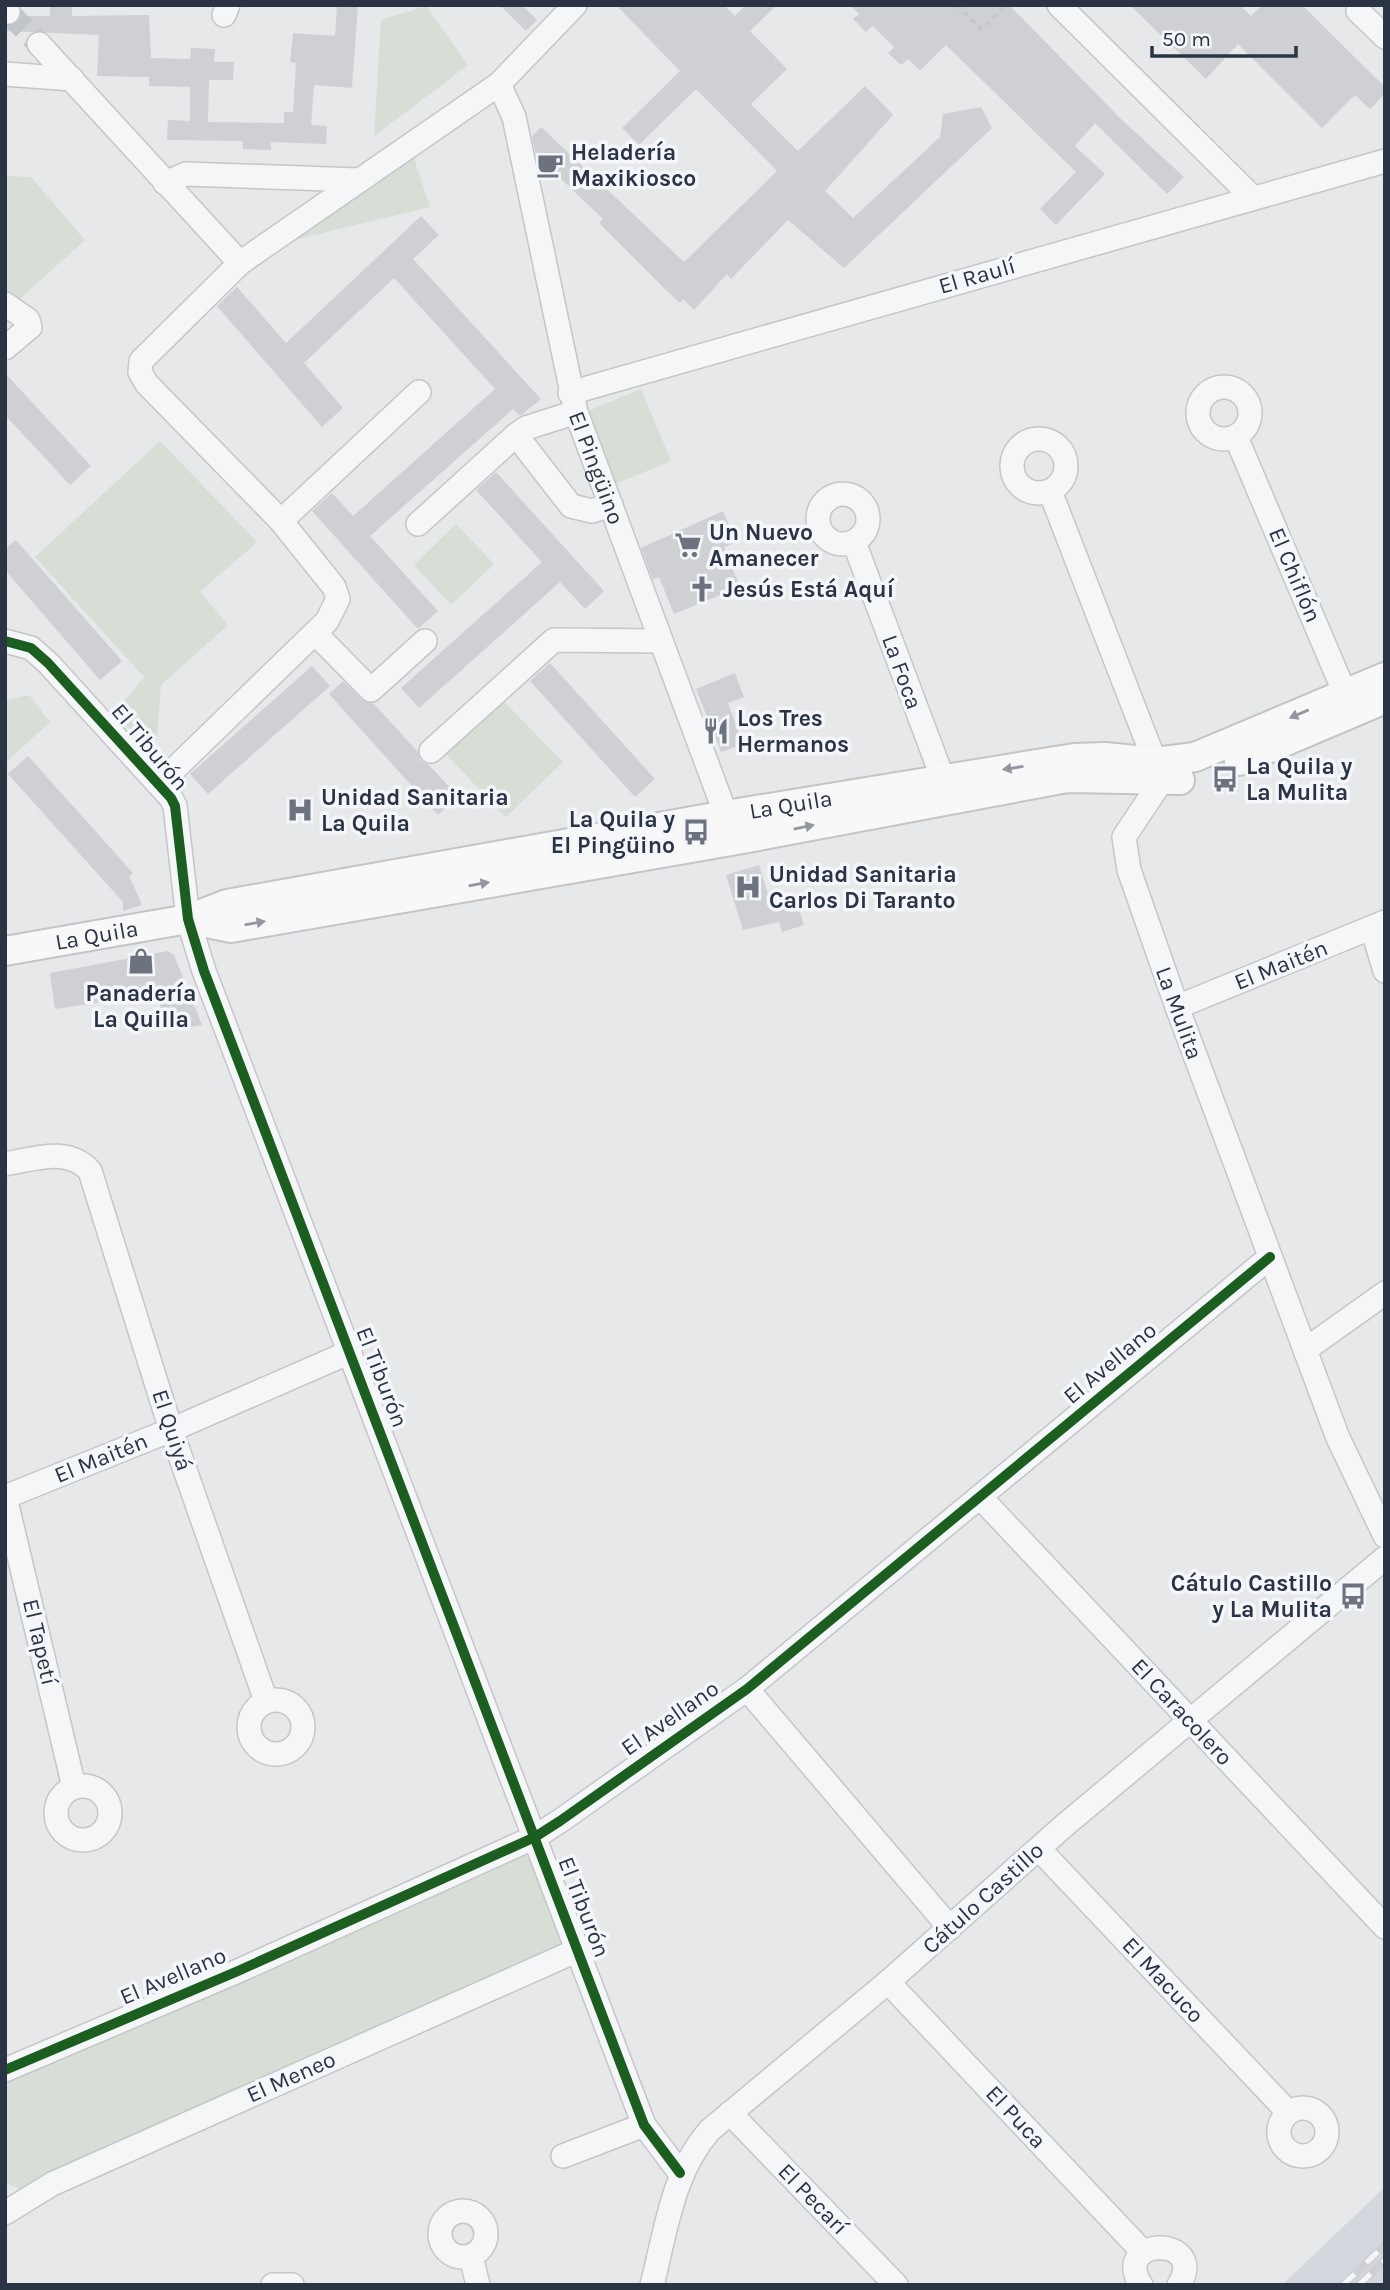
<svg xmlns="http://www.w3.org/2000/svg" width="1390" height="2290" font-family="Karla,sans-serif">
	<rect width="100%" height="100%" fill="#e6e8ea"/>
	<!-- built -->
	<polygon fill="#d4d7dd" points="1385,2187 1385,2285 1282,2285"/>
	<!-- green -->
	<g fill="#d6ded6">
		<polygon points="426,6 468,65 374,136 381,20"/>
		<polygon points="414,158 430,207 293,240"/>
		<polygon points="5,176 31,177 85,240 5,312"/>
		<polygon points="641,389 671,461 608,487 579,415"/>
		<polygon points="160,441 257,542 200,592 228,625 161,685 157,737 147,749 115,712 144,677 35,557"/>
		<polygon points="456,524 494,564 451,605 414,565"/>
		<polygon points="495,692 563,762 506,817 439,747"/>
		<polygon points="29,695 50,722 5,763 5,700"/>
		<polygon points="522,1855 530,1857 562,1934 561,1944 552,1953 24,2190 5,2183 5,2077"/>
	</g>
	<!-- building -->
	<g fill="#ced0d3">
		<polygon points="50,5 72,5 72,16 149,15 151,58 190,59 191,48 215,49 214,62 234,62 233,80 209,80 208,122 284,123 284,112 293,112 296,63 290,62 293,33 335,36 337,5 358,5 352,88 314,85 311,125 327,126 326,144 271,142 271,150 243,149 243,141 167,140 168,120 190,121 190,87 149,86 149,77 97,76 99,35 5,31 5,26 17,22 21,16 50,16"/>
		<polygon points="500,5 522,5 537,20 526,31"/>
		<polygon points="616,5 724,5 735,16 746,5 777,5 750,31 787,69 751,104 798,151 865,86 893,115 825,191 853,218 940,137 943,114 981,107 992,128 844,268 788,220 731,279 727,274 694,310 683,299 680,303 665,289 599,223 603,219 536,155 532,136 541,127 684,262 777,171 696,89 639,145 622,128 680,71"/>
		<polygon points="850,5 1009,5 1122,120 1184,177 1167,194 1095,123 1075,146 1105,174 1056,225 1040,209 1076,172 946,45 920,71 908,59 901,65 888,53 894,47 873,26 866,32 853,19 859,14"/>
		<polygon points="1130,5 1240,5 1251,16 1262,5 1302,5 1385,87 1385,94 1370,109 1355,95 1322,128 1238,44 1206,79"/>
		<polygon points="421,216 439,235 413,259 541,399 520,416 513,409 370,536 438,611 418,629 312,511 332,493 353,516 495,389 394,278 304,363 343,408 322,427 217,306 237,287 286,343"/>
		<polygon points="5,373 91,466 70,485 5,415"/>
		<polygon points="496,472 604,591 585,609 560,582 419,708 401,688 542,562 476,490"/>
		<polygon points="723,511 737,542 724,547 740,587 674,614 659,577 653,580 641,548"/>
		<polygon points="16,540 122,661 100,680 5,570 5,549"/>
		<polygon points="550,663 655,779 635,797 530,681"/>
		<polygon points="312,666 330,686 208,794 190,774"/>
		<polygon points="735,673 744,697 728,703 743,744 721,752 696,689"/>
		<polygon points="343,681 362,700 374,704 417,751 421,761 429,765 458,796 438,815 329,694"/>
		<polygon points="28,756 133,873 129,876 142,905 123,911 123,902 8,774"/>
		<polygon points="759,865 772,907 796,899 804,925 782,932 779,922 743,930 726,875"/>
		<polygon points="168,951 174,955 202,1025 167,1031 157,994 55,1009 50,973"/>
	</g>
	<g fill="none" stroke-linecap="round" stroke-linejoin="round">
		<!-- minor-tunnel -->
		<polyline stroke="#c1c4c9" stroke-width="23" stroke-dasharray="23 11" stroke-linecap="butt" points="8,12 39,44"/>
		<!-- minor casing -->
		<g stroke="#c4c6c8" stroke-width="26">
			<g id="minor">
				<polyline points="1059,5 1253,198"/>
				<polyline points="5,9 8,12"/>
				<polyline points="1358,11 1385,37"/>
				<polyline points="224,15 228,5"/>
				<polyline points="39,44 240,263"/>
				<polyline points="5,74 72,79"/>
				<path id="s1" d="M499 84 514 117 576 412 726 815"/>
				<polyline points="165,183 186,174 358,180"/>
				<polyline points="5,304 28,320 30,327 5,348"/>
				<circle cx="1224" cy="413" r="26"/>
				<polyline points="570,393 1385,161"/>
				<polyline points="516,435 571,506 592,511 611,505"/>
				<polyline points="1236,437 1352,710"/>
				<circle cx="1039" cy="466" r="27"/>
				<polyline points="1050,491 1155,762 1158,786 1124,837 1129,870 1177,1007 1338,1438 1385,1536"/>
				<circle cx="843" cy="519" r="25"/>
				<polyline points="281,521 419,392"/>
				<polyline points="418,524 516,435 526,428 576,412"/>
				<polyline points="854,542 949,795"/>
				<polyline points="315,633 371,690 425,641"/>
				<polyline points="5,641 31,648 48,663 171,798 175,806 188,919 204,971 644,2125 680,2173"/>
				<polyline points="431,751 554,640 661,641"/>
				<polyline points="159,784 327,621 338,599 334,587 281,521 147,384 140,372 141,361 240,263 499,84 575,5"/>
				<polyline points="1372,928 1385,971"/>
				<polyline points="1177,1007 1385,922"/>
				<path d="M5 1164C34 1159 68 1146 90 1171L171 1430 266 1701"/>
				<polyline points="1305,1350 1385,1293"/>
				<polyline points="5,1497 171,1430 350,1352"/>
				<polyline points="5,1497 74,1787"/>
				<polyline points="980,1497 1385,1927"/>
				<polyline points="747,1689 950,1928"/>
				<circle cx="276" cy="1727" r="27"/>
				<circle cx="83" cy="1813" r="27"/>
				<polyline points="1039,1849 1288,2112"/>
				<polyline points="888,1982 1143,2252"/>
				<polyline points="5,2070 238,1971 535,1837 560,1821 747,1689 1270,1257"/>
				<circle cx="1303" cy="2132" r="24"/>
				<polyline points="730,2113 896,2285"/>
				<polyline points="563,2156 644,2125"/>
				<circle cx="463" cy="2234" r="23"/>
				<polyline points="5,2213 52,2184 578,1950"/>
				<polyline points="471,2256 478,2285"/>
				<polyline points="273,2285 292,2285"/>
				<path d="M652 2285C666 2231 672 2173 710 2130L888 1982 1065 1825 1385 1558"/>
				<path d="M1141 2285C1110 2236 1209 2235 1179 2285"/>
			</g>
		</g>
		<!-- major casing -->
		<g stroke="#c2c5c8" stroke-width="32">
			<g id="major">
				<polyline points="1239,761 1385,699"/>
				<polyline points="188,919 231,928 737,840 1067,778 1180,780"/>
				<path id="s2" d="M5 951 188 919 227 904 726 815 1074 758 1105 757 1155 762 1195 757 1385 677"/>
			</g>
		</g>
		<!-- path -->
		<polyline stroke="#c5c6ca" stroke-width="3.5" stroke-dasharray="5 5" stroke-linecap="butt" points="957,5 981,29 1007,5"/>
		<!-- minor -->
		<use href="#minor" stroke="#f5f6f7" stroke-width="23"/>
		<!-- major -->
		<use href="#major" stroke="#f8f8f8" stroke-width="28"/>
		<!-- rail casing -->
		<g stroke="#cecfd2" stroke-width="8">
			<g id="rail">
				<polyline points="1343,2285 1385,2245"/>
				<polyline points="1359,2285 1385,2260"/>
			</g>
		</g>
		<!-- rail -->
		<use href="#rail" stroke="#f4f6f9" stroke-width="5" stroke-dasharray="16" stroke-linecap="butt"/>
		<!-- cycleway casing -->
		<g stroke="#f4f6f9" stroke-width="15">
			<g id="cycleway">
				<polyline points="5,641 31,648 48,663 171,798 175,806 188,919 204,971 644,2125 680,2173"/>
				<polyline points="5,2070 238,1971 535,1837 560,1821 747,1689 1270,1257"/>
			</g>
		</g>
		<!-- cycleway -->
		<use href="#cycleway" stroke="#1b5e20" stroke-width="10"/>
	</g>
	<!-- one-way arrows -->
	<defs><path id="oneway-solid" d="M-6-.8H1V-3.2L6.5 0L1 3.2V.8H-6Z" transform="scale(1.75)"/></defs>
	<g fill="#92969e">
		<use href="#oneway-solid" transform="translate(1299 714) rotate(157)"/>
		<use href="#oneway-solid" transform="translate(1013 768) rotate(171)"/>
		<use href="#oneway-solid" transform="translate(804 827) rotate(-11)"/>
		<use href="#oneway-solid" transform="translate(479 884) rotate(-10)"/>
		<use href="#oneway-solid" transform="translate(255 923) rotate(-10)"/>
	</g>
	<!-- icons -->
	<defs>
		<g id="cafe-bare" transform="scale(2.1)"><path d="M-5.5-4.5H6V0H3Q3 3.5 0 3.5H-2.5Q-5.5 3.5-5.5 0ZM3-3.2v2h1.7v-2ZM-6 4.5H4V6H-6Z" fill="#6c737f" stroke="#f4f6f9" stroke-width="2.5" paint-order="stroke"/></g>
		<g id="supermarket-bare" transform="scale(2.1)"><path d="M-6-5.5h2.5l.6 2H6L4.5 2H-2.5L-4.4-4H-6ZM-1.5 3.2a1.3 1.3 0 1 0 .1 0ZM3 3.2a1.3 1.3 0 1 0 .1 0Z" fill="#6c737f" stroke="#f4f6f9" stroke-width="2.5" paint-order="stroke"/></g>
		<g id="church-bare" transform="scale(2.1)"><path d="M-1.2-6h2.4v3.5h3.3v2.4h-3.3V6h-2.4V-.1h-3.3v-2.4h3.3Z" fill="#6c737f" stroke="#f4f6f9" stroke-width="2.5" paint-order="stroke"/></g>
		<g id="restaurant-bare" transform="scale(2.1)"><path d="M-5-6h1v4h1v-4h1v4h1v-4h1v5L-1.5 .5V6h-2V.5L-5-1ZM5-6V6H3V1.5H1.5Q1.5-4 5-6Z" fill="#6c737f" stroke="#f4f6f9" stroke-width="2.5" paint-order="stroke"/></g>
		<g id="bus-bare" transform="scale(2.1)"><path d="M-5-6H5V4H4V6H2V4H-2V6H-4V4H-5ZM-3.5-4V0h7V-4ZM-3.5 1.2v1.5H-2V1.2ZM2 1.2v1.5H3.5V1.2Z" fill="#6c737f" stroke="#f4f6f9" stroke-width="2.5" paint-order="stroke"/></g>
		<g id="hospital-bare" transform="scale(2.1)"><path d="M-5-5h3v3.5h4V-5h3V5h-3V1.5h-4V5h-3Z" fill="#6c737f" stroke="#f4f6f9" stroke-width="2.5" paint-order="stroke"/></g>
		<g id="shop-bare" transform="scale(2.1)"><path d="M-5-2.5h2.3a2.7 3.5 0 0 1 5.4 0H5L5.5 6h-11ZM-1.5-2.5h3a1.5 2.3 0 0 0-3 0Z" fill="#6c737f" stroke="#f4f6f9" stroke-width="2.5" paint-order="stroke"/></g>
	</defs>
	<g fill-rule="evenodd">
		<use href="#cafe-bare" x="550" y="165"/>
		<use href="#supermarket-bare" x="688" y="545"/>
		<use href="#church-bare" x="702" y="589"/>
		<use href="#restaurant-bare" x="716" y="731"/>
		<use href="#bus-bare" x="1225" y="779"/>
		<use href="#hospital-bare" x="300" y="810"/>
		<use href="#bus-bare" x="696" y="832"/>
		<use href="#hospital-bare" x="748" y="887"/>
		<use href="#shop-bare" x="141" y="961"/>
		<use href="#bus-bare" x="1353" y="1596"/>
	</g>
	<g text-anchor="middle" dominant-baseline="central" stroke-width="7" stroke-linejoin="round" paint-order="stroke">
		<!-- poi labels -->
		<g font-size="23" font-weight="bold" fill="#2b3445" stroke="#f4f6f9" text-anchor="start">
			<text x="571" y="152">Heladería<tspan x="571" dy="26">Maxikiosco</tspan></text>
			<text x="709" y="532">Un Nuevo<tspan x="709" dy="26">Amanecer</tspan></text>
			<text x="723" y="589">Jesús Está Aquí</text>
			<text x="737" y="718">Los Tres<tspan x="737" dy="26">Hermanos</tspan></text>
			<text x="1246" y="766">La Quila y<tspan x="1246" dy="26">La Mulita</tspan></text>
			<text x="321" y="797">Unidad Sanitaria<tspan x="321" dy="26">La Quila</tspan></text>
			<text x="675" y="819" text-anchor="end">La Quila y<tspan x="675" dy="26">El Pingüino</tspan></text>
			<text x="769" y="874">Unidad Sanitaria<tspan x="769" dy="26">Carlos Di Taranto</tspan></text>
			<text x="141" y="993" text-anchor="middle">Panadería<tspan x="141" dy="26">La Quilla</tspan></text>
			<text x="1332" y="1583" text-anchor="end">Cátulo Castillo<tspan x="1332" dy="26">y La Mulita</tspan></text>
		</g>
		<!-- street labels -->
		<g font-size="23" fill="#2b3445" stroke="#f4f6f9">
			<text transform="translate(977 276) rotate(-16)">El Raulí</text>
			<text stroke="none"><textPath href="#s1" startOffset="397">El Pingüino</textPath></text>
			<text transform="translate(1295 575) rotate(67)">El Chiflón</text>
			<text transform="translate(902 672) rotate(70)">La Foca</text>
			<text transform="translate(150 747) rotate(50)">El Tiburón</text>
			<text stroke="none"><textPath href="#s2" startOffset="800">La Quila</textPath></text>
			<text stroke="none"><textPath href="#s2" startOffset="93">La Quila</textPath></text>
			<text transform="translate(1281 965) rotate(-22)">El Maitén</text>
			<text transform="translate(1179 1013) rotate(70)">La Mulita</text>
			<text transform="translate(1110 1363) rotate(-40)">El Avellano</text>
			<text transform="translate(382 1377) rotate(69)">El Tiburón</text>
			<text transform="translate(172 1430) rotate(72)">El Quiyá</text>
			<text transform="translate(101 1458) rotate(-22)">El Maitén</text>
			<text transform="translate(40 1642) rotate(77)">El Tapetí</text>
			<text transform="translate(1182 1712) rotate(47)">El Caracolero</text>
			<text transform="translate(670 1718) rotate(-35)">El Avellano</text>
			<text transform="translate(983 1898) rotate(-42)">Cátulo Castillo</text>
			<text transform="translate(584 1907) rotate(69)">El Tiburón</text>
			<text transform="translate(173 1976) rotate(-23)">El Avellano</text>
			<text transform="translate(1163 1980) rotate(47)">El Macuco</text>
			<text transform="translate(291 2077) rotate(-24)">El Meneo</text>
			<text transform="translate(1016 2117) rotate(47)">El Puca</text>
			<text transform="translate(813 2199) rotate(46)">El Pecarí</text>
		</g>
	</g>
	<!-- border -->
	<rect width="1390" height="2290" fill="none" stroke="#2b3445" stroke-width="14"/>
	<!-- scale -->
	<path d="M1152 46v10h144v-10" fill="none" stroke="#2b3445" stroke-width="3.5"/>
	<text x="1162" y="46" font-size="21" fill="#2b3445" stroke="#f4f6f9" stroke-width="5" paint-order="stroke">50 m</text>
</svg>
